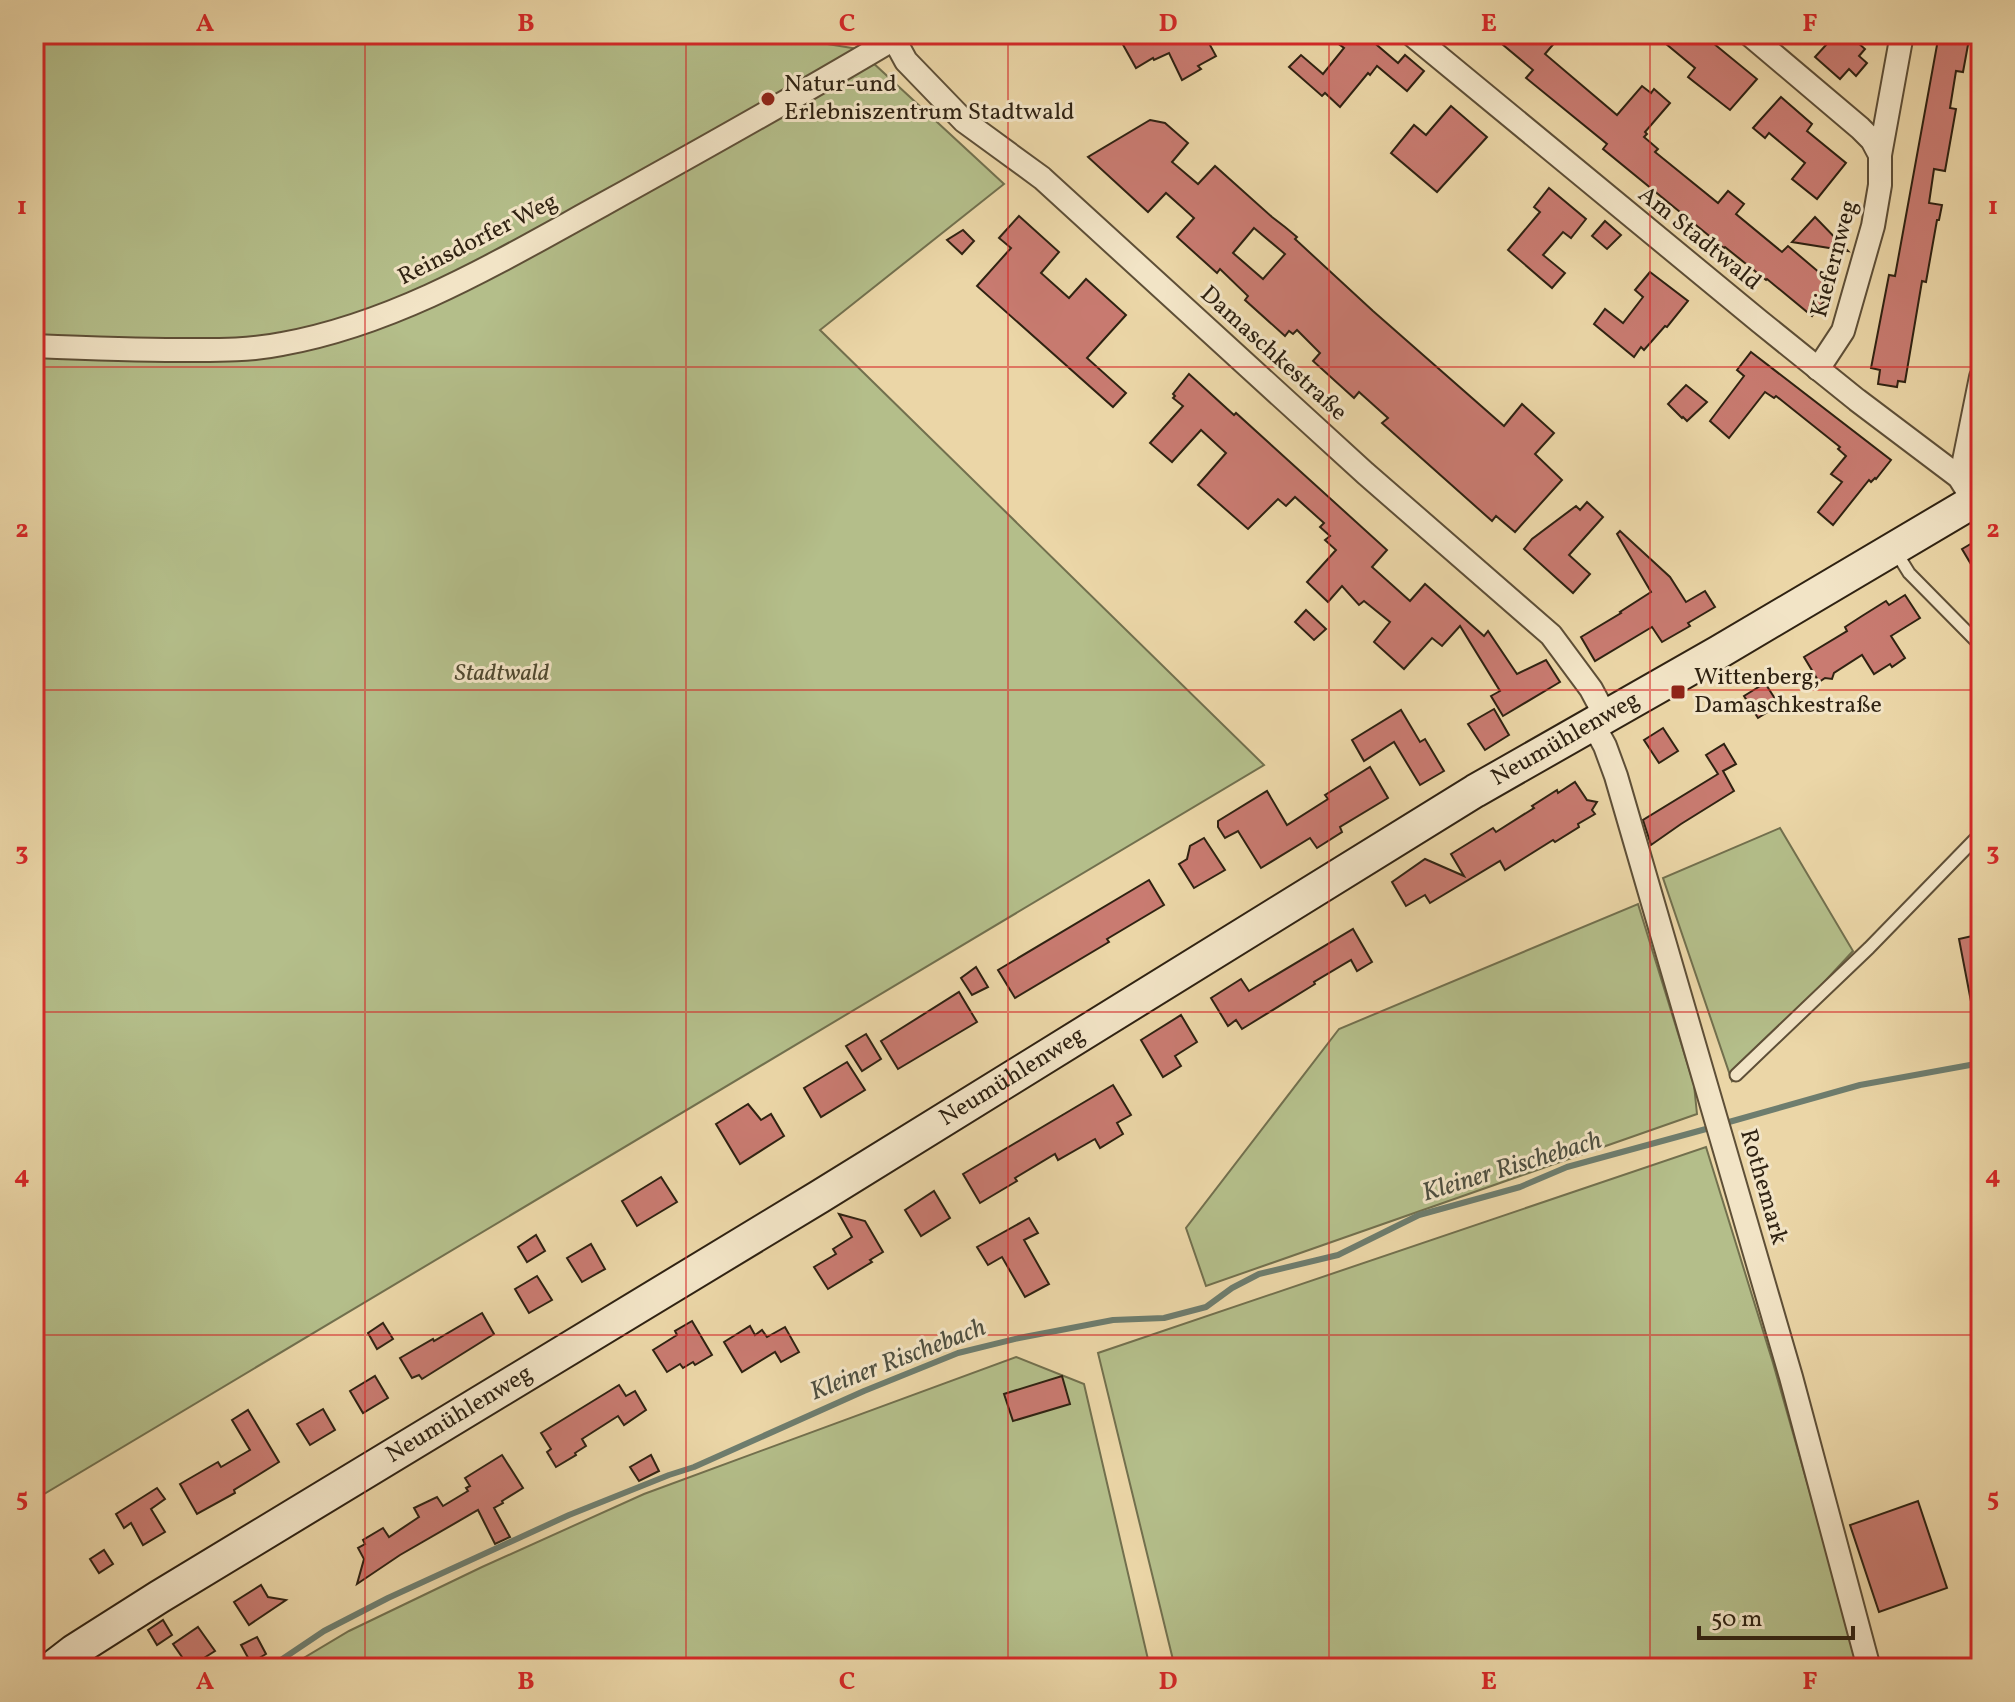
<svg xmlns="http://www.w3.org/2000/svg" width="2015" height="1702" font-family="Vollkorn,serif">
	<rect width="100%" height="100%" fill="#ebd6a7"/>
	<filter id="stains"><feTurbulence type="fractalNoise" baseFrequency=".0025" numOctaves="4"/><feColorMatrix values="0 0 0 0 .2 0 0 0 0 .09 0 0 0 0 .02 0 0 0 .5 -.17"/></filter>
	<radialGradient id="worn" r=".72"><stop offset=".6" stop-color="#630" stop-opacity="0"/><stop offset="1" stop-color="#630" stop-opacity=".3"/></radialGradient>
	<!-- green -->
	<g fill="#b4be8a" stroke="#72704e" stroke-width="2">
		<polygon points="34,34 828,34 815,42 858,49 1004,184 820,330 1264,765 34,1500"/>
		<polygon points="1780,828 1853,951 1732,1081 1663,878"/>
		<polygon points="1638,904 1694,1085 1697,1114 1206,1286 1186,1228 1339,1029"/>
		<polygon points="1706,1147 1773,1363 1860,1668 1175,1668 1098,1353"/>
		<polygon points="1016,1357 1084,1384 1150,1668 287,1668 349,1631 482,1567 644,1494"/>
	</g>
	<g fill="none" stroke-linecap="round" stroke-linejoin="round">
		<!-- stream -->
		<g stroke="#6e7d6e" stroke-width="6">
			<polyline points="1729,1122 1860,1085 1981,1063"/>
			<polyline points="269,1668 324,1631 388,1598 569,1515 669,1475 694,1467 864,1391 958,1353 1019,1338 1113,1320 1164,1318 1206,1307 1232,1288 1259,1274 1338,1255 1419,1215 1520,1187 1567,1167 1706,1129"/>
		</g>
	</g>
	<!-- building -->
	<g fill="#c97b71" stroke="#2f2212" stroke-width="2" fill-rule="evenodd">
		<polygon points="1117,34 1204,34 1216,56 1198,66 1201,69 1182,80 1169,53 1154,60 1153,58 1136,68"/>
		<polygon points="1325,34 1364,34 1398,63 1405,55 1424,71 1407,91 1377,66 1370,75 1368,73 1340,107 1325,93 1322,96 1289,67 1301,55 1323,74 1344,48"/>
		<polygon points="1490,34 1562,34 1545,54 1617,115 1642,86 1651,93 1654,89 1670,103 1645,132 1647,134 1644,137 1658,149 1655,152 1718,203 1728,191 1744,204 1736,214 1782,252 1788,246 1827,279 1822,285 1831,293 1812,316 1767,279 1766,280 1725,247 1724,248 1603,149 1607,144 1526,78 1533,70"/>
		<polygon points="1654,34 1702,34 1757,79 1730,110 1688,77 1695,68"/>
		<polygon points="1836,34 1848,34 1865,49 1859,56 1867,63 1856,76 1849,69 1840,79 1815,57"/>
		<polygon points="1939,34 1970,34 1963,72 1956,71 1950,108 1956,109 1945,171 1934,169 1929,203 1942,205 1939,220 1937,220 1926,282 1922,281 1905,382 1898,381 1897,387 1878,384 1880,370 1871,368 1889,275 1895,276"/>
		<polygon points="1781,97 1812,124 1807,131 1846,163 1817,199 1792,179 1805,163 1769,133 1765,138 1753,128"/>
		<polygon points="1451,106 1487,137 1437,192 1391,153 1414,125 1426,135"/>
		<path d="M1150 120 1165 123 1188 143 1172 162 1198 184 1215 166 1272 217 1285 227 1297 237 1295 239 1373 311 1504 426 1522 404 1554 433 1535 454 1562 480 1515 532 1496 516 1492 521 1382 423 1388 418 1359 392 1354 398 1313 361 1320 353 1297 330 1293 334 1289 331 1285 336 1245 300 1248 296 1220 269 1217 273 1177 237 1194 218 1166 193 1148 212 1088 157ZM1254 228 1285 254 1263 279 1233 253Z"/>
		<polygon points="1549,188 1586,219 1571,238 1563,232 1543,255 1565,273 1552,288 1508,250 1540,212 1534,207"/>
		<polygon points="1019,216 1059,252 1041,273 1069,298 1086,279 1126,315 1087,358 1126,393 1113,407 977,286 1011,248 999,238"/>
		<polygon points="1815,217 1848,251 1792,242"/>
		<polygon points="1605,221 1621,235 1607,249 1592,236"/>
		<polygon points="963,230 974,241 962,254 947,240"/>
		<polygon points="1650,272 1688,301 1667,327 1665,326 1644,350 1641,347 1634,357 1594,324 1605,309 1623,323 1643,297 1635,290"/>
		<polygon points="1751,352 1891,460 1876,479 1875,478 1871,482 1869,480 1833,525 1818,512 1842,482 1831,474 1846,456 1838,449 1840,447 1776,396 1774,398 1765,392 1729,438 1710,421 1744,376 1737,370"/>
		<polygon points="1189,374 1234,415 1236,413 1387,550 1372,567 1410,601 1425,584 1484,636 1488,631 1517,674 1546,660 1560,682 1503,716 1491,696 1500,691 1460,626 1442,646 1432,638 1404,669 1374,642 1390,622 1364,601 1359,605 1342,586 1328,602 1307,582 1336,550 1325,540 1330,536 1320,527 1324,523 1295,497 1286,506 1278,499 1248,529 1198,485 1226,453 1201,430 1172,462 1150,443 1183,406 1173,398 1175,396 1173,394"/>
		<polygon points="1686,385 1707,402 1687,421 1683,417 1682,418 1668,404"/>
		<polygon points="1587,502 1603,517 1569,555 1590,574 1573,593 1524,549 1532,539 1576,506 1580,510"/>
		<polygon points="1620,531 1670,577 1686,602 1705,591 1715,607 1688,623 1690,626 1662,642 1652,627 1595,661 1581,637 1621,613 1620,612 1651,592 1617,534"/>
		<polygon points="1981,538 1981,581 1962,549"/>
		<polygon points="1905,595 1920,618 1891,636 1905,658 1892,667 1890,664 1874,674 1862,655 1834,673 1832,679 1825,678 1819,682 1804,657 1847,631 1845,627 1862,616 1886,601 1889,605"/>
		<polygon points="1306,610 1326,629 1314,640 1295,622"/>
		<polygon points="1765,683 1779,705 1758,718 1744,696"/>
		<polygon points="1494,709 1509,735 1485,750 1468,724"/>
		<polygon points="1401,710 1420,742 1425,739 1444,771 1420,785 1394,742 1364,761 1352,740"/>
		<polygon points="1663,728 1678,751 1659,763 1644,740"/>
		<polygon points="1724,744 1736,764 1723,771 1734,791 1681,824 1651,845 1643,820 1718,774 1706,755"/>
		<polygon points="1370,767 1388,798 1340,827 1342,832 1317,848 1310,838 1261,868 1238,831 1225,838 1218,827 1218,821 1267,791 1287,825 1328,799 1325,795"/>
		<polygon points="1575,782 1587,800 1597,802 1592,810 1595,814 1578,824 1579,827 1555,842 1553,840 1505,870 1500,861 1430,903 1425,895 1406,906 1392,882 1425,859 1464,876 1451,854 1493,828 1496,832 1534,808 1532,806 1557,790 1558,793"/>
		<polygon points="1204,838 1225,870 1194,888 1179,864 1187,859 1190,846"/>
		<polygon points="1149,880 1164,905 1107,939 1109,942 1015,998 998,970"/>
		<polygon points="1353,929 1372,962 1357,971 1351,960 1314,982 1315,984 1242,1029 1236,1020 1228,1026 1211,998 1241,979 1249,991"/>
		<polygon points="1981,934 1981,1011 1973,1012 1959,939"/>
		<polygon points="976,967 988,987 972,995 961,978"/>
		<polygon points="959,992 977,1022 898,1069 881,1041"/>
		<polygon points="1181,1015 1197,1042 1175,1056 1181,1066 1163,1077 1141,1040"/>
		<polygon points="866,1034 881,1059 862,1071 846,1046"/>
		<polygon points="847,1062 865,1090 821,1117 804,1088"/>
		<polygon points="1113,1085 1131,1115 1117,1123 1123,1134 1100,1148 1095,1139 1058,1160 1055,1154 1015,1178 1017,1181 980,1203 963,1174"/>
		<polygon points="748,1104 761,1120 771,1114 784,1136 740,1164 716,1124"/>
		<polygon points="661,1177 677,1202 637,1226 622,1201"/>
		<polygon points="934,1191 950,1218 921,1236 905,1210"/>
		<polygon points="839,1214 865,1221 883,1252 870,1260 872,1262 828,1289 814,1267 836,1254 833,1249 852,1237"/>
		<polygon points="1029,1218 1038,1233 1024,1240 1049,1284 1025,1297 1002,1257 988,1265 977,1247"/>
		<polygon points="536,1235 545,1251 527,1262 518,1247"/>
		<polygon points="591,1244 605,1269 582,1282 567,1258"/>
		<polygon points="537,1276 552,1300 529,1313 515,1289"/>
		<polygon points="482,1313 494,1334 422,1379 419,1375 412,1378 400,1358 433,1339 434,1341"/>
		<polygon points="692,1321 712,1355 695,1365 693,1362 683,1368 680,1364 667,1372 653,1350 677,1335 675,1331"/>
		<polygon points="383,1323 393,1339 377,1349 368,1333"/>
		<polygon points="750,1326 755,1335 762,1330 767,1337 785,1327 799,1352 781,1362 775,1352 742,1372 724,1342"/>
		<polygon points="375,1376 388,1398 363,1413 350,1391"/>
		<polygon points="1062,1376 1070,1404 1013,1421 1004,1394"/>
		<polygon points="619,1385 626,1396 635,1391 646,1410 624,1425 618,1416 582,1439 586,1446 575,1453 576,1455 556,1467 547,1452 551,1449 541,1433"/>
		<polygon points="323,1409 335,1430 310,1445 297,1424"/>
		<polygon points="248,1410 279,1462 234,1490 235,1493 197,1514 180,1484 218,1462 221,1467 250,1450 232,1420"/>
		<polygon points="502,1455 523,1488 502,1501 503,1503 494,1508 510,1537 495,1544 478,1510 400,1555 357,1584 364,1559 358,1548 365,1544 363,1540 383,1528 389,1537 419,1517 414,1508 437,1497 443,1506 468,1491 466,1488 470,1486 465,1478"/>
		<polygon points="651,1455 659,1471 639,1481 630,1467"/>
		<polygon points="157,1488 165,1499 151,1509 165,1532 143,1545 131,1523 124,1528 116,1514"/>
		<polygon points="1918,1501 1947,1588 1879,1612 1850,1525"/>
		<polygon points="104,1550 113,1564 99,1573 90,1559"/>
		<polygon points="261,1585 268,1597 286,1600 249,1625 234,1602"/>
		<polygon points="163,1620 172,1635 157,1645 148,1630"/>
		<polygon points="198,1627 215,1651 204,1658 207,1662 198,1668 181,1666 182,1657 173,1644"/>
		<polygon points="257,1637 266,1654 251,1663 241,1645"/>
	</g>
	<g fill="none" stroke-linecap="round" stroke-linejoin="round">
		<!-- lane casing -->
		<g stroke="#5e4f37" stroke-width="15">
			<g id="lane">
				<polyline points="1896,552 1909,573 1981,646"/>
				<polyline points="1736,1075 1869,948 1981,833"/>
			</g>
		</g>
		<!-- street casing -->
		<g stroke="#5e4f37" stroke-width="26">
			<g id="street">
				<polyline points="1411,34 1759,321 1857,400 1959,477 1974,501"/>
				<polyline points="1749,34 1860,128 1872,140 1880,155"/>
				<polyline points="894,39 906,61 964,121 1042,178 1365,473 1551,635 1591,689 1606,717"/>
				<path d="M34 346C82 348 131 350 179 350 213 350 248 351 282 344 398 323 500 261 602 205 703 149 803 93 902 34"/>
				<polyline points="1818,369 1843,331 1873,226 1880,185 1880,155 1902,34"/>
				<polyline points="1959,477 1963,466 1981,377"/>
				<polyline points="1593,724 1605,746 1616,776 1791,1377 1869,1668"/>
			</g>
		</g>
		<!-- secondary casing -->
		<g stroke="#2f2212" stroke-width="36">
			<g id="secondary">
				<path id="s1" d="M52 1668 74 1651 159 1597 819 1197 1475 791 1719 652 1981 497"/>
			</g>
		</g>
		<!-- lane -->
		<use href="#lane" stroke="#f2e4c6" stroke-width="11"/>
		<!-- street -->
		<use href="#street" stroke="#f2e4c6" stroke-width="22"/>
		<!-- secondary -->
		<use href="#secondary" stroke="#f2e4c6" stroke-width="32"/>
	</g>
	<!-- grid -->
	<path fill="none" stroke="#d62828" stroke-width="2" stroke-opacity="0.55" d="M365 34V1668M686 34V1668M1008 34V1668M1329 34V1668M1650 34V1668M34 367H1981M34 690H1981M34 1012H1981M34 1335H1981"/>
	<!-- markers -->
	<g fill="#8f2418" stroke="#f2e4c6" stroke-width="3">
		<circle cx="768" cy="99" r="8"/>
		<rect x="1670" y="684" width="16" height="16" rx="4"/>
	</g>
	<g text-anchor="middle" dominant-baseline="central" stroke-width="6" stroke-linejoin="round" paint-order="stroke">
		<!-- poi labels -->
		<g font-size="24" fill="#2f2212" stroke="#f2e4c6" text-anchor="start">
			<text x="784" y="85">Natur-und<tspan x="784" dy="28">Erlebniszentrum Stadtwald</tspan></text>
			<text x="1694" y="678">Wittenberg,<tspan x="1694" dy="28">Damaschkestraße</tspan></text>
		</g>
		<!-- street labels -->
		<g font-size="24" fill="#2f2212" stroke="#f2e4c6">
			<text transform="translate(1699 239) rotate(39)">Am Stadtwald</text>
			<text transform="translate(478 240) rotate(-27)">Reinsdorfer Weg</text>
			<text transform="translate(1835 259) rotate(-75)">Kiefernweg</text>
			<text transform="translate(1273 354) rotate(42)">Damaschkestraße</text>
			<text stroke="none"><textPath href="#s1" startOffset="1776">Neumühlenweg</textPath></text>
			<text stroke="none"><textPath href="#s1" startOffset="1128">Neumühlenweg</textPath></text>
			<text transform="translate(1763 1187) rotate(74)">Rothemark</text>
			<text stroke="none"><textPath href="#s1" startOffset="480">Neumühlenweg</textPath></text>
		</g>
		<!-- park labels -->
		<g font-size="24" font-style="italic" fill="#504930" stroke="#f2e4c6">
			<text x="502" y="674">Stadtwald</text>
		</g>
		<!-- water labels -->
		<g font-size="26" font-style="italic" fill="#4e4f40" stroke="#f2e4c6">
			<text transform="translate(1512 1167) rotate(-17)">Kleiner Rischebach</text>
			<text transform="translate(898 1360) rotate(-21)">Kleiner Rischebach</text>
		</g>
	</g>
	<!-- margin -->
	<rect width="2015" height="1702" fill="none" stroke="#ebd6a7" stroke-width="88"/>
	<!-- scale -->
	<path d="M1699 1626v12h154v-12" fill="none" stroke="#2f2212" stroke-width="4"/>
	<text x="1711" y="1626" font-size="24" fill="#2f2212" stroke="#f2e4c6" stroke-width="6" paint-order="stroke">50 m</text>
	<rect x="44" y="44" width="1927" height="1614" fill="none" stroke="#d62828" stroke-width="3"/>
	<g font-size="26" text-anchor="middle" font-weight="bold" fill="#d62828">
		<text x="205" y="31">A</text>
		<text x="526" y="31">B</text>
		<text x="847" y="31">C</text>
		<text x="1168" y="31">D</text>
		<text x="1489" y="31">E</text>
		<text x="1810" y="31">F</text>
		<text x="22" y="214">1</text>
		<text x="1993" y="214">1</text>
		<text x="22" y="537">2</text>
		<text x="1993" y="537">2</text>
		<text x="22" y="860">3</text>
		<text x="1993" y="860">3</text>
		<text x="22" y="1183">4</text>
		<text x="1993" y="1183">4</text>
		<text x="22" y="1506">5</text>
		<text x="1993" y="1506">5</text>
		<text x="205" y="1689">A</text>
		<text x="526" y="1689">B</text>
		<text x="847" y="1689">C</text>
		<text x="1168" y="1689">D</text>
		<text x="1489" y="1689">E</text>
		<text x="1810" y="1689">F</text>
	</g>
	<rect width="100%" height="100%" filter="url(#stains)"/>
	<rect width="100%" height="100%" fill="url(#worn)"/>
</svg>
